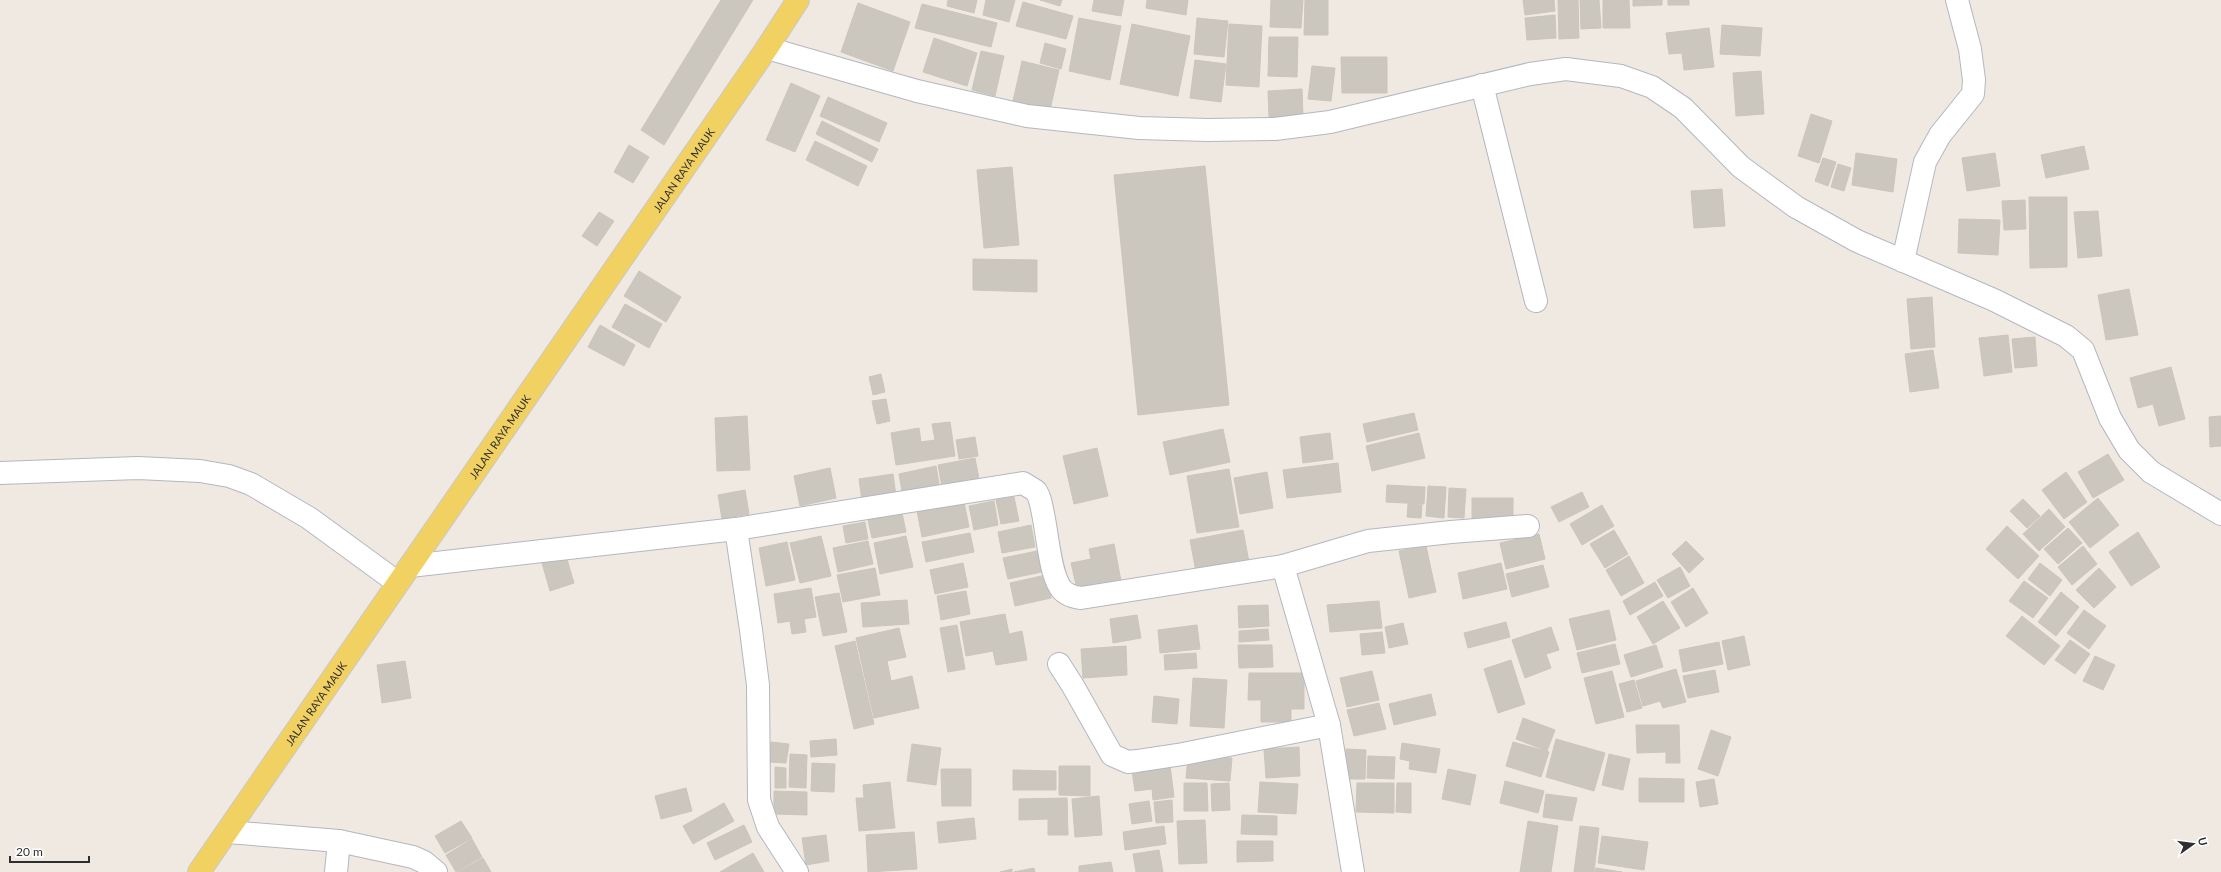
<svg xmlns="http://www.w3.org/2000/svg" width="2221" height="872" font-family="Lato,sans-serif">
	<rect width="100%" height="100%" fill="#efe9e1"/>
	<!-- building -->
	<g fill="#cbc7bf" stroke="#cbc5ba">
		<polygon points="721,0 753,0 664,145 641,130"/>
		<polygon points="948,0 977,0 974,13 947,6"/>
		<polygon points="986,0 1015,0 1009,22 983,15"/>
		<polygon points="1040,0 1062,0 1060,6"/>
		<polygon points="1094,0 1124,0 1121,16 1092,11"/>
		<polygon points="1147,0 1188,0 1186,15 1146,8"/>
		<polygon points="1271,0 1303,0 1301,28 1270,27"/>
		<polygon points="1305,0 1328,0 1328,35 1304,35"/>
		<polygon points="1523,0 1554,0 1555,11 1525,15"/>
		<polygon points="1558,0 1578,0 1579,38 1559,39"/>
		<polygon points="1580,0 1599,0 1601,28 1581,29"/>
		<polygon points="1603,0 1629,0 1630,28 1603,28"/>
		<polygon points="1633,0 1662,0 1662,5 1633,6"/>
		<rect x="1668" y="0" width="21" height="5"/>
		<polygon points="1023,2 1073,16 1066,39 1016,26"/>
		<polygon points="858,3 910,22 893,71 841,52"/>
		<polygon points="922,4 997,23 991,47 915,28"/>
		<polygon points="1555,15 1556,38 1527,40 1525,18"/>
		<polygon points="1079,18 1121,26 1110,80 1069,71"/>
		<polygon points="1197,18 1228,21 1224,57 1194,54"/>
		<polygon points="1132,24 1190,36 1178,96 1120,84"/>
		<polygon points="1229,24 1262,26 1259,87 1226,85"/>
		<polygon points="1722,25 1762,28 1760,56 1720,54"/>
		<polygon points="1709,28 1714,67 1684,70 1682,53 1669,54 1666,33"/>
		<polygon points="1269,37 1298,37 1297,77 1268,76"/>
		<polygon points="934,38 977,53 967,86 923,72"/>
		<polygon points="1045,43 1066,49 1061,69 1040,63"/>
		<polygon points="981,51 1004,56 995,96 972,90"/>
		<polygon points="1341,57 1387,57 1387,93 1342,93"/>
		<polygon points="1195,60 1226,64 1221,102 1190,98"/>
		<polygon points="1022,61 1059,70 1050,110 1013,101"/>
		<polygon points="1312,66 1335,68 1331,101 1308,99"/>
		<polygon points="1761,71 1764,114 1736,116 1733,73"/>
		<polygon points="791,83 820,96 795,152 766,140"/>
		<polygon points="1302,89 1303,116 1269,117 1268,91"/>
		<polygon points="828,97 887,123 879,142 820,116"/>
		<polygon points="1811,114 1832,121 1819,163 1798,156"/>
		<polygon points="822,121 878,149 872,162 816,134"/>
		<polygon points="815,141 867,166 858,186 806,160"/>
		<polygon points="629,145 649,157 633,183 614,172"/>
		<polygon points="2084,146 2089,169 2046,178 2041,155"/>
		<polygon points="1856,153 1897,159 1893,192 1852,185"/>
		<polygon points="1995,153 2000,186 1967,191 1962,158"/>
		<polygon points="1823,158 1836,162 1828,186 1815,181"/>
		<polygon points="1838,164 1851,168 1844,191 1831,187"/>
		<polygon points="1205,166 1229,405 1138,415 1114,175"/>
		<polygon points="1012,167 1019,245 984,248 977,170"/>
		<polygon points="1722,189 1725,226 1694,228 1691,191"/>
		<polygon points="2029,197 2067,197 2067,267 2030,268"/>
		<polygon points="2025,200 2026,229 2004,230 2002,201"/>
		<polygon points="2098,211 2102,256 2078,258 2074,212"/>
		<polygon points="599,212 614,221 597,246 582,236"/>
		<polygon points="1959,219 2000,220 1998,255 1958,253"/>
		<polygon points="973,259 1037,260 1037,292 973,290"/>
		<polygon points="639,271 681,297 666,322 624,296"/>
		<polygon points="2129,289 2138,335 2106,340 2098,295"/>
		<polygon points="1932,297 1935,347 1911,349 1907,299"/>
		<polygon points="625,304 662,324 649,348 612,327"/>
		<polygon points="600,325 635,345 624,366 588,347"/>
		<polygon points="2008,335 2012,372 1984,376 1979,338"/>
		<polygon points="2035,337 2037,366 2015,368 2012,339"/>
		<polygon points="1933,350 1939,388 1910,392 1905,354"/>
		<polygon points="2171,367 2185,419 2159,426 2153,404 2138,408 2130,378"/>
		<polygon points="881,374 885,392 873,395 869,377"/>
		<polygon points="886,399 890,421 877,424 872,401"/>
		<polygon points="1414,413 1418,430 1367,442 1363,424"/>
		<polygon points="747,416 750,470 717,471 715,418"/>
		<polygon points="2221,416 2221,446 2210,447 2209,417"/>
		<polygon points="950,422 955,456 896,465 891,433 919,428 921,442 935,440 932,424"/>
		<polygon points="1223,429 1230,462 1170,475 1163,442"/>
		<polygon points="1330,433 1333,459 1303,463 1300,437"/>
		<polygon points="1419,433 1425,458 1372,471 1366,446"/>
		<polygon points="975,437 978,456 959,459 956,440"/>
		<polygon points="1097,448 1108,496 1074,504 1063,456"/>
		<polygon points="2108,454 2124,480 2093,498 2078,472"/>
		<polygon points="975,458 980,484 943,492 938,465"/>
		<polygon points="1338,463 1341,492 1287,498 1283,470"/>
		<polygon points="936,466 940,490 903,497 899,474"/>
		<polygon points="830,468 836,498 800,506 794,476"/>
		<polygon points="1229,469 1239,527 1197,533 1187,476"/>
		<polygon points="1267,472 1273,508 1240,514 1234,478"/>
		<polygon points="2066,472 2087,502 2064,519 2042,490"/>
		<polygon points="893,474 896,496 862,501 859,479"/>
		<polygon points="1387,485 1425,487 1424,504 1386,502"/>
		<polygon points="1428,486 1446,487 1444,518 1426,516"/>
		<polygon points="1449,488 1466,489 1464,518 1448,517"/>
		<polygon points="745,490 749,514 722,519 718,495"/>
		<polygon points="1582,492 1589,507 1559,522 1551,507"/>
		<polygon points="1014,497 1019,521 1001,524 996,500"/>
		<rect x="1472" y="498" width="41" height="25"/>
		<polygon points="2098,498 2119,525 2090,548 2069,522"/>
		<polygon points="2023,499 2040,516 2027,528 2010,511"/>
		<polygon points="994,501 998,525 974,530 969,506"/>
		<polygon points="964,502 969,527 922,537 917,511"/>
		<polygon points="1408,504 1422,505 1421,518 1407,517"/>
		<polygon points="1602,505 1614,526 1582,545 1570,524"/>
		<polygon points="2049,509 2065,527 2039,551 2023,534"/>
		<polygon points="902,513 906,532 872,538 868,520"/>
		<polygon points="865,522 868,539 846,543 843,526"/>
		<polygon points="1031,525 1035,547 1002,553 998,532"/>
		<polygon points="2007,526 2039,556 2018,579 1986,549"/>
		<polygon points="2068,528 2082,543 2058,564 2044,549"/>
		<polygon points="1243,530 1249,562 1196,572 1190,540"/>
		<polygon points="1614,530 1628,554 1605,568 1590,544"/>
		<polygon points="2138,532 2160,567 2131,586 2109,552"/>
		<polygon points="970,533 974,552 926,562 922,542"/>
		<polygon points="1539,534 1545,559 1506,569 1500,543"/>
		<polygon points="821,536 831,576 800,583 790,543"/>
		<polygon points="906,536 913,567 880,574 874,543"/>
		<polygon points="868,541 873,564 838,572 833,548"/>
		<polygon points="1686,541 1704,559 1689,573 1672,554"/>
		<polygon points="787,542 795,580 766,586 759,548"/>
		<polygon points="1114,544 1121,581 1077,589 1071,563 1091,559 1089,549"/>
		<polygon points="1426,546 1436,592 1409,598 1399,551"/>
		<polygon points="2083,546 2097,564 2072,585 2058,567"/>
		<polygon points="1037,551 1042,572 1008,579 1003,558"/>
		<polygon points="566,556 574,583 550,591 542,563"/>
		<polygon points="1629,556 1644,583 1621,596 1606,570"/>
		<polygon points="963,563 968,587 935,594 930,570"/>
		<polygon points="1501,563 1507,589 1463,599 1458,573"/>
		<polygon points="2040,563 2062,580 2050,596 2028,579"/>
		<polygon points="1543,565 1549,587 1512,597 1506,574"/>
		<polygon points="1680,567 1690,586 1668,598 1657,580"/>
		<polygon points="875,568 880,595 843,602 837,575"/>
		<polygon points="2099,568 2116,587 2094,608 2076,590"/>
		<polygon points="1046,575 1051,598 1015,606 1010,583"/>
		<polygon points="2024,581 2048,598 2033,618 2009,601"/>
		<polygon points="1655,582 1663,596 1630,615 1623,601"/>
		<polygon points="811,588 816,617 804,619 806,632 792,634 790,621 778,623 774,594"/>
		<polygon points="1693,588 1708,613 1686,627 1671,602"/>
		<polygon points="966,591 970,614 941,620 937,596"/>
		<polygon points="2061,592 2079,607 2056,636 2038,622"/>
		<polygon points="839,593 847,632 823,636 815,597"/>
		<polygon points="907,600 909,624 863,627 861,603"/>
		<polygon points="1379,601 1382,628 1330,632 1327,605"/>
		<polygon points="1663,601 1680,628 1653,644 1637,617"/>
		<polygon points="1268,605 1269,626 1239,628 1238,606"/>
		<polygon points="1609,610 1616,640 1577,650 1569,619"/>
		<polygon points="2084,610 2106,626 2089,649 2067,633"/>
		<polygon points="1005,614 1009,634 1022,631 1027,660 996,665 993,651 966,656 960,622"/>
		<polygon points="1137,615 1141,638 1113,643 1110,619"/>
		<polygon points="2022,616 2060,646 2044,665 2006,636"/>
		<polygon points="1506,622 1510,637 1468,648 1464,633"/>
		<polygon points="1403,623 1408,644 1389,648 1385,627"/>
		<polygon points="957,625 965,669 948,672 940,628"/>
		<polygon points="1197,625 1200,649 1160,653 1158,630"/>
		<polygon points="1551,627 1559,650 1546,654 1551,668 1525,678 1512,640"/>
		<polygon points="899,628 906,657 887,661 891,681 912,676 919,708 874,718 856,638"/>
		<polygon points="1268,629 1269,640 1239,642 1239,631"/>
		<polygon points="1382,632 1385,653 1362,655 1360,634"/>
		<polygon points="1744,636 1750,665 1728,670 1722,641"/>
		<polygon points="2070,640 2090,654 2075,674 2055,660"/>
		<polygon points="855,641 874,724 854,729 835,646"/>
		<polygon points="1719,642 1723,664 1683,672 1679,650"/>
		<polygon points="1615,644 1620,664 1582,673 1577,653"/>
		<polygon points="1238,645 1272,645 1273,667 1239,668"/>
		<polygon points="1656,645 1663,667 1631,677 1624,655"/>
		<polygon points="1126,646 1127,675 1083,678 1081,649"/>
		<polygon points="1196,653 1197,668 1165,670 1164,655"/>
		<polygon points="2095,656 2115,665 2103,690 2083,681"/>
		<polygon points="1511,660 1525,704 1498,713 1484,669"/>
		<polygon points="405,661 411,698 382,703 377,665"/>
		<polygon points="1676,669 1686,702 1663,708 1660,701 1643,706 1636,681"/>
		<polygon points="1715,670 1719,692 1688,698 1683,676"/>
		<polygon points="1372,671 1379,700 1347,707 1340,678"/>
		<polygon points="1612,671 1624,717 1596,724 1584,678"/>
		<polygon points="1249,673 1304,673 1304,709 1291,709 1291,722 1261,722 1261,700 1248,700"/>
		<polygon points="1193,678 1227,680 1224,728 1190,726"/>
		<polygon points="1634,680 1642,708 1627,712 1619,684"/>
		<polygon points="1431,694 1436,715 1394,725 1389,704"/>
		<polygon points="1154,696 1179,699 1177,724 1152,722"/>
		<polygon points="1379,703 1386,729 1354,736 1347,710"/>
		<polygon points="1523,718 1555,730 1547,751 1516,739"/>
		<polygon points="1636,725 1679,725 1680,763 1666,763 1666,752 1637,753"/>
		<polygon points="1711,730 1731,737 1718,776 1698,769"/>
		<polygon points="836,739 837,755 811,757 810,741"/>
		<polygon points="1556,739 1605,753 1594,791 1546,777"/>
		<polygon points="771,742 789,744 786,763 769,762"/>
		<polygon points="1513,742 1549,752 1541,777 1506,766"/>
		<polygon points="1402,743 1440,749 1436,773 1409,769 1410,761 1400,759"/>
		<polygon points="912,744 941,748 936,785 907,781"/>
		<polygon points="1299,747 1300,776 1266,778 1264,749"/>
		<polygon points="1346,749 1366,750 1365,779 1345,779"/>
		<polygon points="790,754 807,755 806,788 789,787"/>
		<polygon points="1609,754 1630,759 1623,790 1602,785"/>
		<polygon points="1188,756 1232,758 1230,781 1186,778"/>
		<polygon points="1368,756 1395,757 1394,779 1367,778"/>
		<polygon points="812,763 835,764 834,792 811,791"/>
		<polygon points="1170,765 1174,797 1153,800 1152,789 1135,791 1132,771"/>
		<polygon points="1059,766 1090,766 1090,796 1059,795"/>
		<polygon points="775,767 786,768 786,788 775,788"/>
		<polygon points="941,769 971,769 971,806 942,806"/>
		<polygon points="1448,769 1476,775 1470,805 1442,799"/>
		<polygon points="1013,770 1056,771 1056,790 1013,790"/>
		<polygon points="1639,778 1684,779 1684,802 1639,802"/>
		<polygon points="1714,779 1718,804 1700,807 1696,782"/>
		<polygon points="1505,781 1544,791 1538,813 1500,803"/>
		<polygon points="890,782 895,828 859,831 856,798 864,798 863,785"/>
		<polygon points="1260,782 1298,784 1296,814 1258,812"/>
		<polygon points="1184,783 1207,783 1208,811 1184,811"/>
		<polygon points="1229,783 1230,810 1212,811 1211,784"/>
		<polygon points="1357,783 1394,783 1394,813 1356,812"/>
		<polygon points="1397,783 1411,783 1411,813 1396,812"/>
		<polygon points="686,788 692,811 661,819 655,796"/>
		<polygon points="774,791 807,792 807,815 774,814"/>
		<polygon points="1546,794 1577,798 1572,821 1543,817"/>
		<polygon points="1099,796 1102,835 1075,837 1072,799"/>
		<polygon points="1067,798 1068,835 1048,835 1048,819 1019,820 1019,799"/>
		<polygon points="1172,800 1173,822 1156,823 1154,802"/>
		<polygon points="1149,801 1152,821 1132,824 1129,804"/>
		<polygon points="724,803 734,821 693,844 683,826"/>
		<polygon points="1242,815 1277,816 1277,835 1241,834"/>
		<polygon points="974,818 976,839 939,843 937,822"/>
		<polygon points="1205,820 1207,863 1179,864 1177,821"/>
		<polygon points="461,821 472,838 445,853 435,836"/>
		<polygon points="1528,821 1558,826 1551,872 1520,872"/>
		<polygon points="744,825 752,842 715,860 707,843"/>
		<polygon points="1164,826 1166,844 1125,850 1123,832"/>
		<polygon points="1580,826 1599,828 1594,872 1574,872"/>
		<polygon points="914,832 917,869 868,872 866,835"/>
		<polygon points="826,835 829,861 806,865 802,838"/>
		<polygon points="1602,836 1648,842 1644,870 1598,863"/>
		<polygon points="472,839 482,857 456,872 446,855"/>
		<polygon points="1237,841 1273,841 1273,861 1237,862"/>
		<polygon points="1159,850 1163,872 1136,872 1133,854"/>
		<polygon points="753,853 764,872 720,872"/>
		<polygon points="483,858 491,872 458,872"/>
		<polygon points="1111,862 1113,872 1079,872 1079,866"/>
		<polygon points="1034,868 1035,872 1014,872"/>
		<polygon points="1596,868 1622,872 1595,872"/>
		<polygon points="1012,869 1012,872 1000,872"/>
	</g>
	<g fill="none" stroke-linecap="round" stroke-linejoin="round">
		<!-- minor casing -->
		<g stroke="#b4b7c1" stroke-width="24">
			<g id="minor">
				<polyline points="767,48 917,91 1027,116 1139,128 1208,130 1275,129 1330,122 1530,74 1566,69 1621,76 1652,87 1683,108 1741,167 1796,207 1857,241 1994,300 2066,336 2083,350 2110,418 2129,450 2151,472 2221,514"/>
				<polyline points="1482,85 1536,301"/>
				<polyline points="1903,261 1925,162 1940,135 1973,94 1974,80 1970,49 1957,0"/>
				<polyline points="0,473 138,468 200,471 229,476 251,484 309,518 398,583"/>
				<polyline points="736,529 751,630 758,685 759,800 768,827 797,872"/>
				<path d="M410 566 736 529 1023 483 1036 491 1039 497C1047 520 1048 569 1060 587 1064 594 1074 597 1081 598L1283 566 1368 541 1451 532 1528 526"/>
				<polyline points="1283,566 1329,725 1353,872"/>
				<polyline points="1059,664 1073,686 1112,755 1128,762 1137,761 1183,754 1329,725"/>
				<polyline points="228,832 339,841 413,857 424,862 436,872"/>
				<polyline points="336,872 339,841"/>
			</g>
		</g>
		<!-- major casing -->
		<g stroke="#c9c9c9" stroke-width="24">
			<g id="major">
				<path id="s1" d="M199 872 767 48 798 0"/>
			</g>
		</g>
		<!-- minor -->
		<use href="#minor" stroke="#fff" stroke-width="22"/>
		<!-- major -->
		<use href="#major" stroke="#f2d163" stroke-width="22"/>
	</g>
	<g text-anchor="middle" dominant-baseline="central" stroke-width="4" stroke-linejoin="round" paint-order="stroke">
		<!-- street labels -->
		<g font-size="11" fill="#2e2e2e" stroke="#fff">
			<text stroke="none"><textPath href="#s1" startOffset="853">JALAN RAYA MAUK</textPath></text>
			<text stroke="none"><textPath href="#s1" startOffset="529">JALAN RAYA MAUK</textPath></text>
			<text stroke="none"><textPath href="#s1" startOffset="205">JALAN RAYA MAUK</textPath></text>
		</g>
	</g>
	<!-- north arrow -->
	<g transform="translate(2193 844) rotate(76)" stroke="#ffffff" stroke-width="3" paint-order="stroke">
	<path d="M0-3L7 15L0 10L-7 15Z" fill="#2e2e2e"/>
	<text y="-6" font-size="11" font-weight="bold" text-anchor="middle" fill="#2e2e2e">U</text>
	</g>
	<!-- scale -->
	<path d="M10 856v6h79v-6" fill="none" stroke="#2e2e2e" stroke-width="2"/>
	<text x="16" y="856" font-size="12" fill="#2e2e2e" stroke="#ffffff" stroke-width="3" paint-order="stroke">20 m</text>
</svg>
